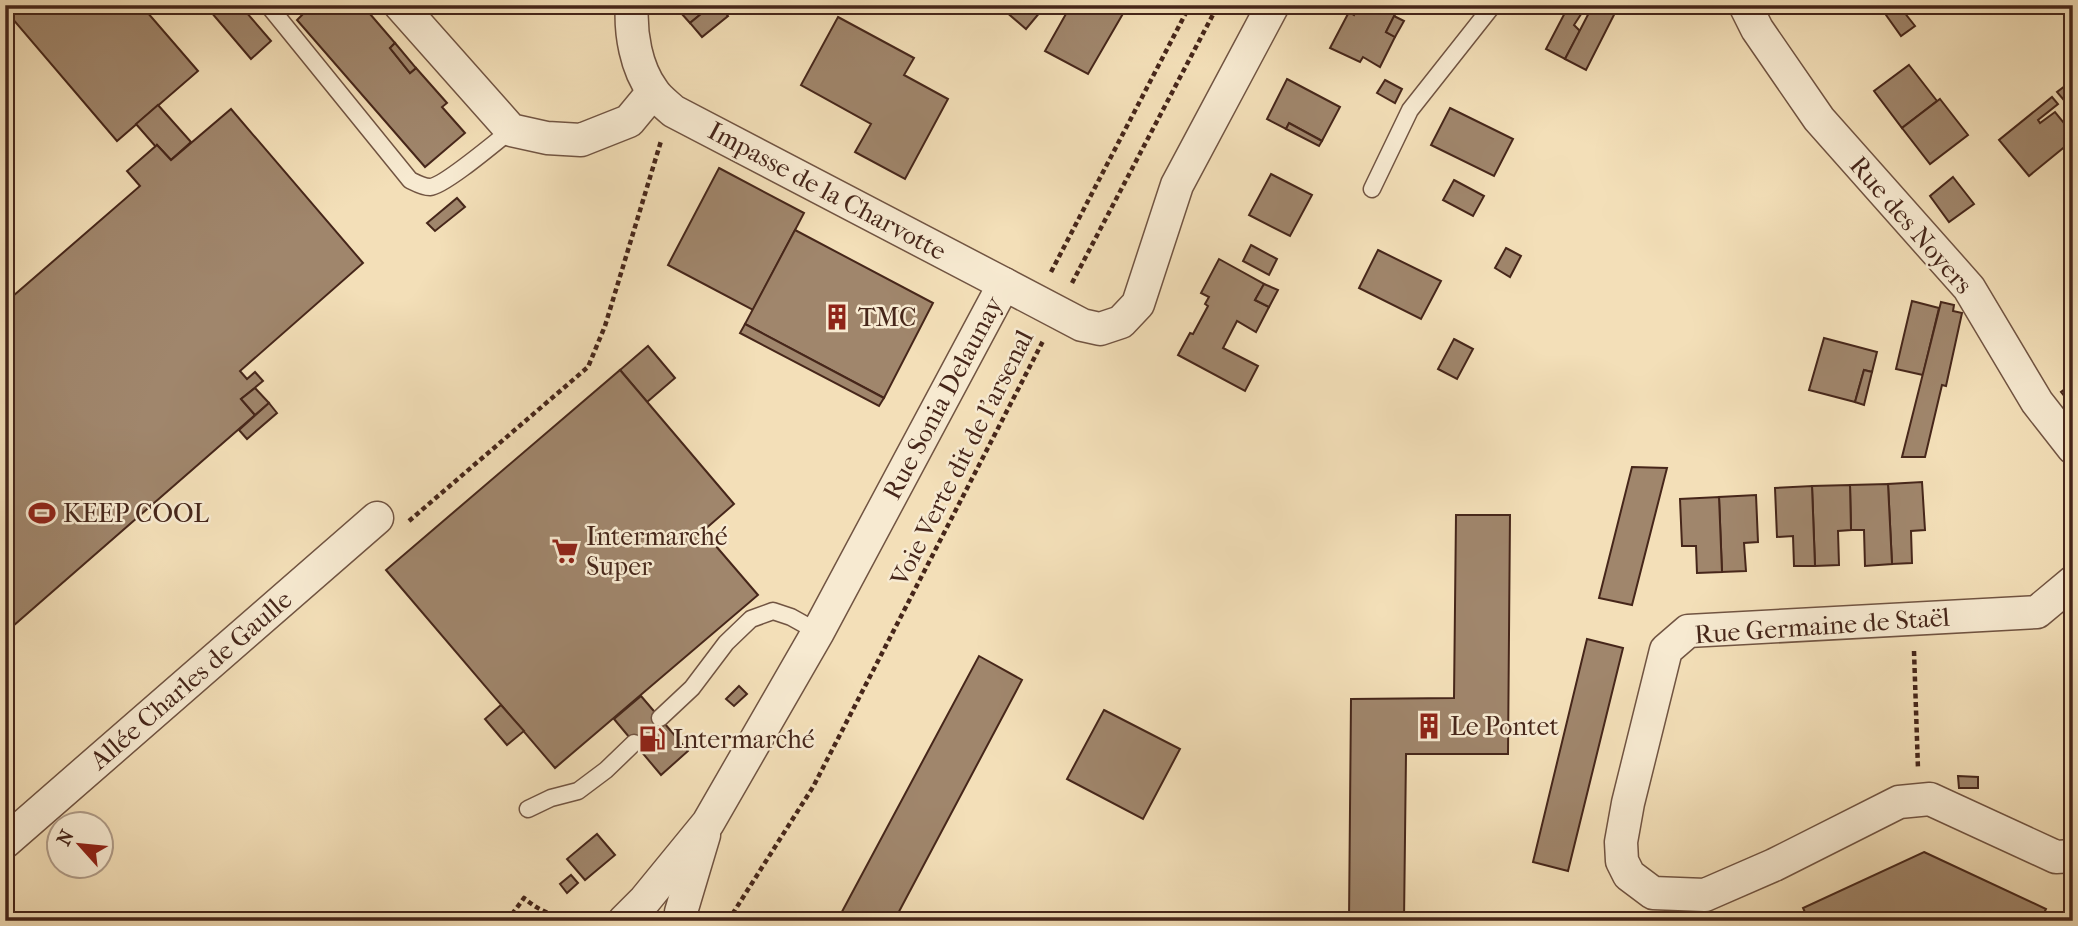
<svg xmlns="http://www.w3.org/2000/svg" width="2078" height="926" font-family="'IM FELL French Canon',serif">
	<rect width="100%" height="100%" fill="#f3dfb8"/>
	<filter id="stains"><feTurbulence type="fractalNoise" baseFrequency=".00286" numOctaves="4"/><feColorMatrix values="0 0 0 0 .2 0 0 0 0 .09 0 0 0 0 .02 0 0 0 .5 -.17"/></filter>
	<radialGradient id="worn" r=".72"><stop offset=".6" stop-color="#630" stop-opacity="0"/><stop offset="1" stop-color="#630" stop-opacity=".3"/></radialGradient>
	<!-- building -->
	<g fill="#a0866c" stroke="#46261a" stroke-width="2">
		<polygon points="5,5 141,5 198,71 117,141 5,10"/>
		<polygon points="205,5 240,5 271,41 251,59"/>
		<polygon points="307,5 354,5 359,11 364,7 395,43 390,48 410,73 416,68 447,103 442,107 465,133 425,167 297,20 306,11 304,8"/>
		<polygon points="689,5 712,5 690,23 681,13"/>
		<polygon points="712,5 719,5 728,16 702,37 690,23"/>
		<polygon points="998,5 1046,5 1026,29"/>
		<polygon points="1071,5 1128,5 1088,74 1045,51"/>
		<polygon points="1359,5 1400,5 1386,32 1395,37 1380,67 1363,57 1360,62 1330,48 1349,12 1354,15"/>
		<polygon points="1569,5 1587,5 1574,25 1580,31 1565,59 1546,49"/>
		<polygon points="1593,5 1619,5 1586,70 1565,59"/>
		<polygon points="1899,5 1914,5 1904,12 1915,26 1901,36 1886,15"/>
		<polygon points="1394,16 1404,21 1395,37 1386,32"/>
		<polygon points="838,17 914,58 904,75 948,99 905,179 855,152 871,124 801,85"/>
		<polygon points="395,43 416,68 410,73 390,48"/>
		<polygon points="1909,65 1937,101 1902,128 1874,91"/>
		<polygon points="1287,79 1340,107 1322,141 1289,123 1286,129 1267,119"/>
		<polygon points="1385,80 1402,89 1395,103 1377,93"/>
		<polygon points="2073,80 2073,111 2057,92"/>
		<polygon points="2052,97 2058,104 2038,120 2040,123 2055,112 2073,134 2073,140 2029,176 1999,140"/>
		<polygon points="1940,99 1968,135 1930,164 1902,128"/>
		<polygon points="158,105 191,142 171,160 157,145 156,147 136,124"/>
		<polygon points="1450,108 1513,139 1494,176 1431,145"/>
		<polygon points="231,109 363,263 240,371 247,379 255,372 263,381 241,399 255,415 5,633 5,303 140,186 127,171 157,145 171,160"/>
		<polygon points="1289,123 1322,141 1319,146 1286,129"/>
		<polygon points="719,168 804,213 753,310 668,265"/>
		<polygon points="1271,174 1312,195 1290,236 1249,215"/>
		<polygon points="1953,177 1974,204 1949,222 1930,196"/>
		<polygon points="1454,180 1484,196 1473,216 1443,200"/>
		<polygon points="457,198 465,207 435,231 427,223"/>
		<polygon points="795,230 933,303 884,398 745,324"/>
		<polygon points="1251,245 1277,259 1269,275 1243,261"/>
		<polygon points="1506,248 1521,256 1510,277 1495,268"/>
		<polygon points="1378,250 1441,281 1421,319 1359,288"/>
		<polygon points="1219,259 1264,284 1255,300 1269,307 1256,332 1237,321 1223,348 1258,366 1245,391 1178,355 1190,333 1193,334 1208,306 1205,304 1209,297 1201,293"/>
		<polygon points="1264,284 1278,290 1269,307 1255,300"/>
		<polygon points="1912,301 1939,308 1923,375 1896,369"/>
		<polygon points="1941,302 1954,305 1953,311 1962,313 1946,386 1942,385 1925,457 1902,457"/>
		<polygon points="745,324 884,398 879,406 740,333"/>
		<polygon points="1824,338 1877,352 1872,372 1864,370 1855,402 1809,390"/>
		<polygon points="1454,339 1473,349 1457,379 1438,369"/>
		<polygon points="648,346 675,378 647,402 620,370"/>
		<polygon points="620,370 734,504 703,531 758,595 555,768 386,570"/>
		<polygon points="1864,370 1872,372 1864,405 1855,402"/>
		<polygon points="2073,383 2073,407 2061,392"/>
		<polygon points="255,388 269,403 255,415 241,399"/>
		<polygon points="269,403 277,413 247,439 239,430"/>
		<polygon points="1632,467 1667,468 1632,605 1599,598"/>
		<polygon points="1922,482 1925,530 1911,531 1912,563 1892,564 1888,484"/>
		<polygon points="1888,484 1892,564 1865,566 1864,530 1851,530 1850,485"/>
		<polygon points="1850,485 1851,530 1838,531 1839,565 1815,566 1812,486"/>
		<polygon points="1812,486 1815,566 1794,566 1793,536 1777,537 1775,488"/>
		<polygon points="1756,495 1758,542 1744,543 1746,571 1722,572 1719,497"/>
		<polygon points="1719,497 1722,572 1697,573 1696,546 1682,546 1680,499"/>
		<polygon points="1456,515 1510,515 1508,754 1406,754 1404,921 1349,921 1351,699 1454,698"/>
		<polygon points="1587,639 1623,648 1568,871 1533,862"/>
		<polygon points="979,656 1022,680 894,921 837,921"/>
		<polygon points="739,686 747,694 734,706 726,699"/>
		<polygon points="641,696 688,751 661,775 614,719"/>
		<polygon points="501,705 524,731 507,745 485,719"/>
		<polygon points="1104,710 1180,749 1143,819 1067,779"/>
		<polygon points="1958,776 1978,777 1978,788 1959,788"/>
		<polygon points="597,834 615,855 585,880 567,859"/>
		<polygon points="1924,852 2046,909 2040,921 1809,921 1803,908"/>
		<polygon points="571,875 578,883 567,893 560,884"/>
	</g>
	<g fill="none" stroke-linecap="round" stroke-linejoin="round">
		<!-- service casing -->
		<g stroke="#715442" stroke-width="19">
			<g id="service">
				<path d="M268 5 410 180C416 183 423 187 430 187 444 186 497 141 511 130"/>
				<polyline points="1372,189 1410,110 1493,5"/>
				<polyline points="660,718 692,688 726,643 751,619 773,611 791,617 818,632"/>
				<polyline points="528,809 551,798 578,791 606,770 634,743"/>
			</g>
		</g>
		<!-- minor casing -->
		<g stroke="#715442" stroke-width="35">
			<g id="minor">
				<polyline points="400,5 511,130 547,138 581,140 629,121 653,92"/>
				<path d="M632 5C630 33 636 68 653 91 658 99 667 105 673 111L1004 284"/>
				<polyline points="1745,5 1757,29 1819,119 1969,288 2037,402 2073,448"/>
				<polyline points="2073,582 2037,612 1688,631 1666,650 1628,803 1621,842 1622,861 1629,875 1653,893 1705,895 1774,865 1899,802 1930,799 2056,857 2073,856"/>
				<polyline points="5,842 377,518"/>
				<polyline points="624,921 645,900 708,823 818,632 1004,284 1082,325 1100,329 1121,322 1138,304 1177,185 1273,5"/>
				<polyline points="681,921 681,912 704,835"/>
			</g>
		</g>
		<!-- path -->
		<g stroke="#46261a" stroke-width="4.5" stroke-dasharray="5 3.5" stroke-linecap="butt">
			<polyline points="1051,272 1190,5"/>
			<polyline points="1072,283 1218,5"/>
			<polyline points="409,521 588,367 605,326 661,141"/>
			<polyline points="1914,651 1918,769"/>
			<path d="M507 921 524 898C544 915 566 922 592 918"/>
			<polyline points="728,921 813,787 1043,341"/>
		</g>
		<!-- service -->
		<use href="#service" stroke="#f7ead1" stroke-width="16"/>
		<!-- minor -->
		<use href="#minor" stroke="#f7ead1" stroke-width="32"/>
	</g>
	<!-- icons -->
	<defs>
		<g id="building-bare" transform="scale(2.1)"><path d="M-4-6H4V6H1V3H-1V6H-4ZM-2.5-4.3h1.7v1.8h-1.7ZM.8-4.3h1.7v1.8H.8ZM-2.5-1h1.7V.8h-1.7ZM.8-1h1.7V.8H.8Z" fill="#8f2418" stroke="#f7ead1" stroke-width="2.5" paint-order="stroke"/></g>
		<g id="stadium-bare" transform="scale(2.1)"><path d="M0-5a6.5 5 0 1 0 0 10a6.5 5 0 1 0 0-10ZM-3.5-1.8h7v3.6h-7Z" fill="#8f2418" stroke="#f7ead1" stroke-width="2.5" paint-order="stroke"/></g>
		<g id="supermarket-bare" transform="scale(2.1)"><path d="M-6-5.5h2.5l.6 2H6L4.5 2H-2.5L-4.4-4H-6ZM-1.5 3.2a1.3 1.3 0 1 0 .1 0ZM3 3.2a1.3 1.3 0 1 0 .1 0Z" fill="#8f2418" stroke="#f7ead1" stroke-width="2.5" paint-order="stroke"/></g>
		<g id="fuel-bare" transform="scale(2.1)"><path d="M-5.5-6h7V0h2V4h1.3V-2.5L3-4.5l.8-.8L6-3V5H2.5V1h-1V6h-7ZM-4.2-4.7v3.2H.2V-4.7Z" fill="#8f2418" stroke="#f7ead1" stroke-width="2.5" paint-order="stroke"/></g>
	</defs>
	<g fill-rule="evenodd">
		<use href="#building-bare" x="837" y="317"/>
		<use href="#stadium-bare" x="42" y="513"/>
		<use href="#supermarket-bare" x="565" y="551"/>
		<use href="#building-bare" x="1429" y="726"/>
		<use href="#fuel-bare" x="652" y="739"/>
	</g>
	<g text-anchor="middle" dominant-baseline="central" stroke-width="5" stroke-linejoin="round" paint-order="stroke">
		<!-- street labels -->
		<g font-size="26" fill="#46261a" stroke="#f7ead1">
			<text transform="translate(827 191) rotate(28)">Impasse de la Charvotte</text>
			<text transform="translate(1911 225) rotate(49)">Rue des Noyers</text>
			<text transform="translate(943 398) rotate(-62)">Rue Sonia Delaunay</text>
			<text transform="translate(962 458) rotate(-63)">Voie Verte dit de l'arsenal</text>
			<text transform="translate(1822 626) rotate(-4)">Rue Germaine de Staël</text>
			<text transform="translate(191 680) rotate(-41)">Allée Charles de Gaulle</text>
		</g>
		<!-- poi labels -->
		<g font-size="26" fill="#46261a" stroke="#f7ead1" text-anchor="start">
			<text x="858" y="317">TMC</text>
			<text x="63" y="513">KEEP COOL</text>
			<text x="586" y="536">Intermarché<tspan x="586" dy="30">Super</tspan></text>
			<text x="1450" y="726">Le Pontet</text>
			<text x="673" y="739">Intermarché</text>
		</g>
	</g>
	<!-- margin -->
	<rect width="2078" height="926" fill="none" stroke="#f3dfb8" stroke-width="28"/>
	<rect x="7" y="7" width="2064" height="912" fill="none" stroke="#46261a" stroke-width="3.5"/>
	<rect x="14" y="14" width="2050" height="898" fill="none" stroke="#46261a" stroke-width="2"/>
	<!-- north arrow -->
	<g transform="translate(80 845) rotate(297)"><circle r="33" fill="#f7ead1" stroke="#b09c88" stroke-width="2"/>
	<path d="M0-5L12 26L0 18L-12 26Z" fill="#8f2418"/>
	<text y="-10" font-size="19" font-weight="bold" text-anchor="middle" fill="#46261a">N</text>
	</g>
	<rect width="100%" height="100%" filter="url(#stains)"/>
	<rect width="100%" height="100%" fill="url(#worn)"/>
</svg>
